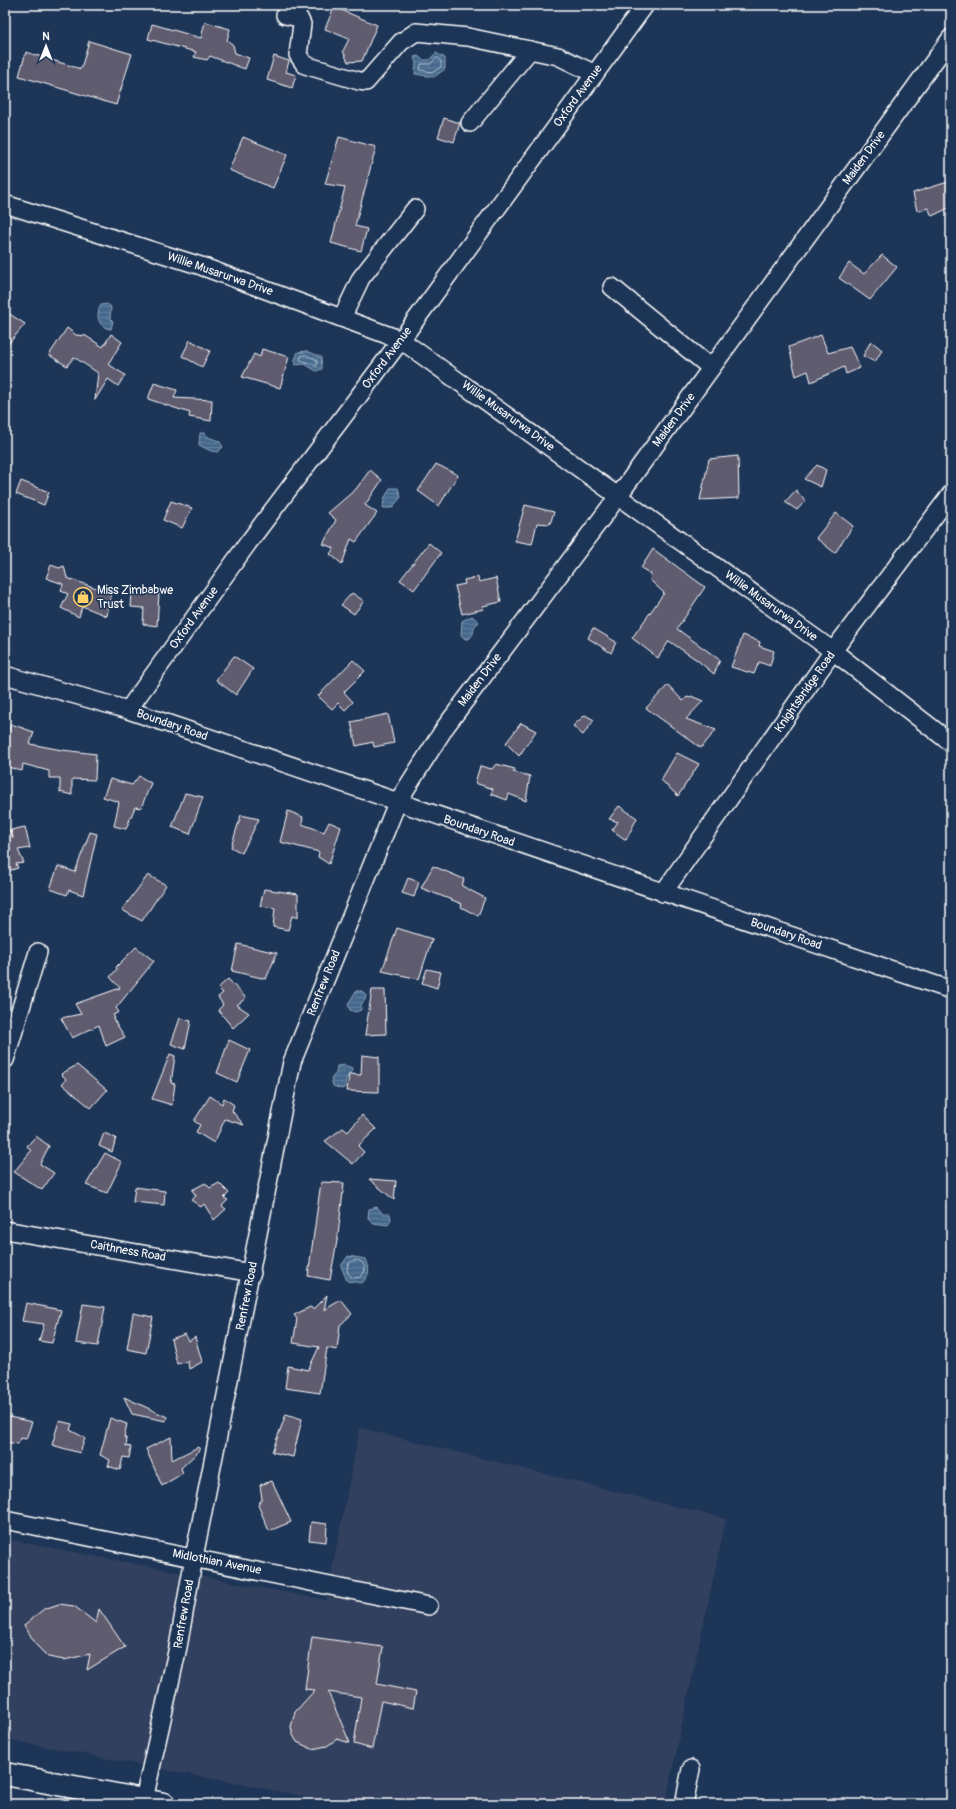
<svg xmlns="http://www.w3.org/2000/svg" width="956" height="1809" font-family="Pangolin,sans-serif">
	<defs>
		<pattern id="water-rules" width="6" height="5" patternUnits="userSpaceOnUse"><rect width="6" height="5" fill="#44688c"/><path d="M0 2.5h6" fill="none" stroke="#607f9d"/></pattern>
	</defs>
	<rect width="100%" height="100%" fill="#1d3557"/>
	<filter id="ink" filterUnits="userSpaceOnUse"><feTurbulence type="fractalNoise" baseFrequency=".025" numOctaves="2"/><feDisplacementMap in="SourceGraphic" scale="8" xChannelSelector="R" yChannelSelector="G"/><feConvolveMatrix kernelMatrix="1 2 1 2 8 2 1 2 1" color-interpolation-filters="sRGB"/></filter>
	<g filter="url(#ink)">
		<!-- built -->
		<polygon fill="#31405e" points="360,1428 726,1519 665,1804 344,1804 5,1739 5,1539 326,1600"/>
		<!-- water -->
		<g fill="url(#water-rules)" stroke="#8fa4ba">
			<polygon points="436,53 445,58 445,69 434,77 415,74 416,63 414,57 418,56 423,60 429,60"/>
			<path d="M107 304 111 307 110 318 113 321 111 329C98 328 95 315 101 305Z"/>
			<polygon points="307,351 321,357 322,369 316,371 305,364 295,365 295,359 298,352"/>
			<polygon points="200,433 205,433 208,437 219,441 223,447 218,452 211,451 199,445"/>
			<polygon points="390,488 398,488 401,497 392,508 383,508 384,499"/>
			<polygon points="472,616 479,622 474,627 473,634 469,639 465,639 461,635 462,621"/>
			<polygon points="356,991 362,991 366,996 365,1000 361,1005 361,1010 355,1012 350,1010 348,1004"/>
			<polygon points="345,1065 352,1068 352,1072 346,1079 345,1087 342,1089 333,1086 331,1078 336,1074 337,1066"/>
			<polygon points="377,1207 383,1214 390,1214 391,1219 388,1225 373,1223 368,1218 369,1209"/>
			<path d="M348 1256 366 1259C370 1268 370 1276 362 1283L347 1281 341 1266Z"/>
		</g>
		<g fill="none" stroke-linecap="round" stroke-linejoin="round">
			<!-- shore -->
			<g stroke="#b4c3d1" stroke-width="1">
				<polygon points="437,58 441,61 441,67 433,72 420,70 421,64 430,64"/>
				<path d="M306 355 317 360V366C314 366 306 361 300 360L301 356Z"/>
				<circle cx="356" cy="1269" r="9"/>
			</g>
		</g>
		<!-- building -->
		<g fill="#605b70" stroke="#fff">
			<polygon points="334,7 377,25 362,61 348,62 343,51 349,39 325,29"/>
			<polygon points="205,22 230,29 227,40 233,45 235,53 249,58 245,69 210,56 207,60 194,57 196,52 148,39 152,24 201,38"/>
			<polygon points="89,41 132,54 116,105 19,76 26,52 81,69"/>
			<polygon points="274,56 289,61 286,72 296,75 292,88 267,80"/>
			<polygon points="444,118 460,123 454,142 438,137"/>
			<polygon points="243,137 287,155 273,188 229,170"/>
			<polygon points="339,137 376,147 355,226 367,229 361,251 331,243 345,187 325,184"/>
			<polygon points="948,182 951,188 951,207 932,216 928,208 917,211 913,193"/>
			<polygon points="882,255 897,267 870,300 839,278 849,263 864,274"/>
			<polygon points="5,311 25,324 5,348"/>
			<polygon points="67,328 76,335 86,336 103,347 111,334 122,342 108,364 125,375 118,386 108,379 95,400 98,373 74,357 67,366 49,355"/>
			<polygon points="821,335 828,353 850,347 860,368 846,374 844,367 811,382 808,371 796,376 789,347"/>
			<polygon points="190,340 210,351 202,367 182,356"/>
			<polygon points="871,341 882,350 875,362 863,356"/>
			<polygon points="262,349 289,357 280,388 242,377 254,354 260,357"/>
			<polygon points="154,383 177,390 174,398 212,400 211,421 189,417 190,413 148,399"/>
			<polygon points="738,456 739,498 700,500 709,459"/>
			<polygon points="436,464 458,475 439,506 418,491"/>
			<polygon points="817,465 826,470 821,487 804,479"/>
			<polygon points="370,470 382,480 365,505 377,513 356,542 351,539 342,564 330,554 334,548 323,544 336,520 328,513 356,489"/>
			<polygon points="21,481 49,492 44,505 16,494"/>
			<polygon points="796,490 805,501 797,510 785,502"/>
			<polygon points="171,501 192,508 182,528 163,520"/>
			<polygon points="525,505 554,512 550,524 537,523 532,544 515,541"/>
			<polygon points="836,513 853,526 835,553 816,538"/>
			<polygon points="429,543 441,553 414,590 400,580"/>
			<polygon points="653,549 705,587 677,629 720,660 714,674 697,660 669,641 658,658 632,638 664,593 650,580 651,574 641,568"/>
			<polygon points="51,565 59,568 64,566 67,578 111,593 107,616 82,606 79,617 61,608 68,594 61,591 63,584 46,578"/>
			<polygon points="478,577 479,582 496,578 501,602 483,606 484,609 462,614 455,586 465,584 464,580"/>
			<polygon points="143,589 159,593 157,626 143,624 144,608 131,607 132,593 142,595"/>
			<polygon points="352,593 364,601 354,614 341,605"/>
			<polygon points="593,628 616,642 611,653 588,638"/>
			<polygon points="743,635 760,642 759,646 774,651 770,666 759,662 754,674 731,667"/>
			<polygon points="234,656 253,669 236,695 216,680"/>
			<polygon points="353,660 365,671 344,692 353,702 345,710 338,703 332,709 318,696"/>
			<polygon points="668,685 683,701 687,697 690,698 691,696 703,701 686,719 716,730 701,748 646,708"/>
			<polygon points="388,714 394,743 374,747 373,742 356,746 351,722"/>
			<polygon points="585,715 594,720 583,735 573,726"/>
			<polygon points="521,723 536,731 519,756 506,743"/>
			<polygon points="11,724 34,732 30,744 62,750 96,754 95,780 72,779 72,795 60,792 60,778 49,778 49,771 23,764 22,771 5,766 9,746 5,742"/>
			<polygon points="677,753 699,764 678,796 661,780"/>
			<polygon points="496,764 515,769 513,772 530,776 526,801 509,794 507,800 491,794 493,789 475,783 480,766 492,769"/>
			<polygon points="139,776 151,783 141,808 135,807 126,829 114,826 119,802 103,797 110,779 132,785"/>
			<polygon points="185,793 203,797 190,834 172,827"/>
			<polygon points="619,806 637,818 626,840 612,830 618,822 609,819"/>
			<polygon points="288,811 303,817 302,824 324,832 329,822 341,827 329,864 318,857 319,852 280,842"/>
			<polygon points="241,815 259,819 242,853 231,847"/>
			<polygon points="5,820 13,838 11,830 25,827 30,848 18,850 24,863 16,864 18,868 5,872"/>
			<polygon points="90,832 97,834 83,895 69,890 67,895 50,889 58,866 75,872"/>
			<polygon points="433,866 464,879 462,886 485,898 478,916 461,907 462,904 421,888"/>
			<polygon points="148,875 166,885 142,921 122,910"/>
			<polygon points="408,878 419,882 414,897 402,893"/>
			<polygon points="264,889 298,894 298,918 292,916 288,930 273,927 275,908 260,906"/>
			<polygon points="397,928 432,939 419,979 382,971"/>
			<polygon points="238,944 277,953 266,979 232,971"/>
			<polygon points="136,947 154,961 116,1008 119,1012 113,1015 115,1018 113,1019 125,1037 106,1046 99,1025 72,1038 61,1018 81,1014 75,1004 120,988 110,977 117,969 116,967"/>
			<polygon points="427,969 441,972 437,988 422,983"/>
			<polygon points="228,979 246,998 237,1005 249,1013 233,1028 218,1010 223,1005 218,997 223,993 218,988"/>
			<polygon points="372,990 385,990 386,1034 365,1035"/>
			<polygon points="180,1018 191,1021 185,1049 171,1044"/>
			<polygon points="229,1040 250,1050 237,1082 217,1073"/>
			<polygon points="170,1054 175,1056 171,1083 175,1084 172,1105 152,1099"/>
			<polygon points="362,1055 379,1057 379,1092 347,1091 349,1074 361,1075"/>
			<polygon points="77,1065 107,1090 91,1108 62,1084 66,1079 61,1074"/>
			<polygon points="210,1096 222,1104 224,1098 234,1105 232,1111 244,1125 225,1119 214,1143 196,1132 200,1125 194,1121"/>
			<polygon points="362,1115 376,1129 358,1146 364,1152 353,1164 325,1141 343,1128 348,1132"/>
			<polygon points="104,1133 116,1138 112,1152 99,1146"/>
			<polygon points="36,1136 49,1146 40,1164 54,1173 42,1190 14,1172 31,1151 27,1146"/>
			<polygon points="105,1153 122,1162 107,1193 86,1185"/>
			<polygon points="369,1179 396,1181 394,1200"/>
			<polygon points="321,1182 344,1183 338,1235 330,1280 308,1276"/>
			<polygon points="205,1183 210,1188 219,1183 229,1193 224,1198 228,1200 222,1206 226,1209 214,1220 204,1204 201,1207 191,1200 196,1196 192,1190"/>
			<polygon points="135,1187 165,1191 164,1205 133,1202"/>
			<polygon points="327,1295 324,1310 341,1300 352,1314 340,1325 337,1350 327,1348 320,1393 285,1388 288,1366 308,1370 319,1347 293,1343 297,1319 294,1315 310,1307 313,1309"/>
			<polygon points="26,1303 61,1310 52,1343 39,1341 44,1324 22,1321"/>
			<polygon points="83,1304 105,1307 98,1346 76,1343"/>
			<polygon points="133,1313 153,1317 146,1353 127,1349"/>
			<polygon points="185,1334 189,1341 195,1337 202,1362 189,1369 188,1361 177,1364 171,1339"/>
			<polygon points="124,1397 167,1417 166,1421 132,1414"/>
			<polygon points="286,1414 302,1419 293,1457 272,1452"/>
			<polygon points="5,1416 32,1422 26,1439 20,1438 18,1444 5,1442"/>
			<polygon points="110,1418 127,1424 124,1437 127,1439 126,1446 131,1447 129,1458 123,1457 120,1470 108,1466 110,1460 100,1455"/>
			<polygon points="59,1421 72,1424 70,1430 85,1438 80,1453 52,1445"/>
			<polygon points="171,1437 172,1460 198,1447 200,1450 181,1468 183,1473 162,1486 146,1449"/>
			<polygon points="272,1481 291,1522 269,1531 258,1505 262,1499 260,1485"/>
			<polygon points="311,1522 327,1524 326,1542 309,1540"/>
			<polygon points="59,1604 74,1606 96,1623 99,1609 125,1647 87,1670 90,1654 64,1660 48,1657 37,1646 24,1625 44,1609"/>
			<polygon points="312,1637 383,1647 377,1684 416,1692 413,1708 381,1701 372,1749 354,1744 361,1697 328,1692 350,1743 337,1739 327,1746 312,1749 297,1742 293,1735 291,1727 295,1712 315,1690 305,1689"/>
		</g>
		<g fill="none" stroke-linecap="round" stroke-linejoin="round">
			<!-- minor casing -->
			<g stroke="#fff" stroke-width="20">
				<g id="minor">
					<polyline points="285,15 299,18 302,24 298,55 305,65 359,81 366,82 401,42 416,32 468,37 558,56 595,74"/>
					<polyline points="470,123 530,50"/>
					<polyline points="5,204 201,266 401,340 833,651 951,743"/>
					<polyline points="612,287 711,368"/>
					<polyline points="342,318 361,278 415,209"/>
					<polyline points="5,675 128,710 951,990"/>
					<polyline points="128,710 248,543 401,340 645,5"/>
					<polyline points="663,893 833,651 951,494"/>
					<polyline points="5,1060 38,952"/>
					<polyline points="5,1230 252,1273"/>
					<polyline points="5,1520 429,1606"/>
					<polyline points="143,1804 178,1647 194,1557 292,1062 397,803 446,726 619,495 951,38"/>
					<polyline points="684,1804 691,1769"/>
				</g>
			</g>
			<!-- highway casing -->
			<g stroke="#fff" stroke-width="25">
				<polyline id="highway" points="5,1774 164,1804"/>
			</g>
			<!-- minor -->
			<use href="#minor" stroke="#1d3557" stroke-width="17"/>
			<!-- highway -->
			<use href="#highway" stroke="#1d3557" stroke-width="22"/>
		</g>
	</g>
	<!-- icons -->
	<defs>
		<g id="shop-ring" transform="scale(1)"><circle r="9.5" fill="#1d3557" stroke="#ffd166" stroke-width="1.5"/><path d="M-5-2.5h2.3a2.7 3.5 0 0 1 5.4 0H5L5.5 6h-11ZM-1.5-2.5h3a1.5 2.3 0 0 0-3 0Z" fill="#ffd166"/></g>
	</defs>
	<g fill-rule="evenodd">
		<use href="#shop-ring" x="83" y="597"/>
	</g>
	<g text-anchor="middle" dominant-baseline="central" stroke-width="3" stroke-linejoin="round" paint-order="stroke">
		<!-- street labels -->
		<g font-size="12" fill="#fff" stroke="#1d3557">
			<text transform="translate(578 96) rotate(-54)">Oxford Avenue</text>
			<text transform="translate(864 158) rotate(-54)">Maiden Drive</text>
			<text transform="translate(220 274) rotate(19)">Willie Musarurwa Drive</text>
			<text transform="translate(387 358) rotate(-53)">Oxford Avenue</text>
			<text transform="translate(508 416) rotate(36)">Willie Musarurwa Drive</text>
			<text transform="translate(674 420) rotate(-54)">Maiden Drive</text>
			<text transform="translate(771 606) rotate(36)">Willie Musarurwa Drive</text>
			<text transform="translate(194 618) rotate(-54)">Oxford Avenue</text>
			<text transform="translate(480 680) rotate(-53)">Maiden Drive</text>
			<text transform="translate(805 692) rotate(-55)">Knightsbridge Road</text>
			<text transform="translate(172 725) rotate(19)">Boundary Road</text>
			<text transform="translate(479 831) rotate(19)">Boundary Road</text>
			<text transform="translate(786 934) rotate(19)">Boundary Road</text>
			<text transform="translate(324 983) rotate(-68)">Renfrew Road</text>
			<text transform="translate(128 1251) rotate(10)">Caithness Road</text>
			<text transform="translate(247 1296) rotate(-79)">Renfrew Road</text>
			<text transform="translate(217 1562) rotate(11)">Midlothian Avenue</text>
			<text transform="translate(184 1614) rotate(-80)">Renfrew Road</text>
		</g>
		<!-- poi labels -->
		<g font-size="12" fill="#fff" stroke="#1d3557" text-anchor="start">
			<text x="97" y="590">Miss Zimbabwe<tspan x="97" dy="14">Trust</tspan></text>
		</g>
	</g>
	<!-- margin -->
	<rect width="956" height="1809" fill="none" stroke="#1d3557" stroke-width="20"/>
	<rect x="10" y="10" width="936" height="1789" fill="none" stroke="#fff" stroke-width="1.5" filter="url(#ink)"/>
	<!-- north arrow -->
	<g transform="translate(46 46)" stroke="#1d3557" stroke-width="3" paint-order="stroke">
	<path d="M0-3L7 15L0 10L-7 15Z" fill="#ffffff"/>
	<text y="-6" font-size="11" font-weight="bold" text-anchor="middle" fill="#ffffff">N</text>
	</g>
</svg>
